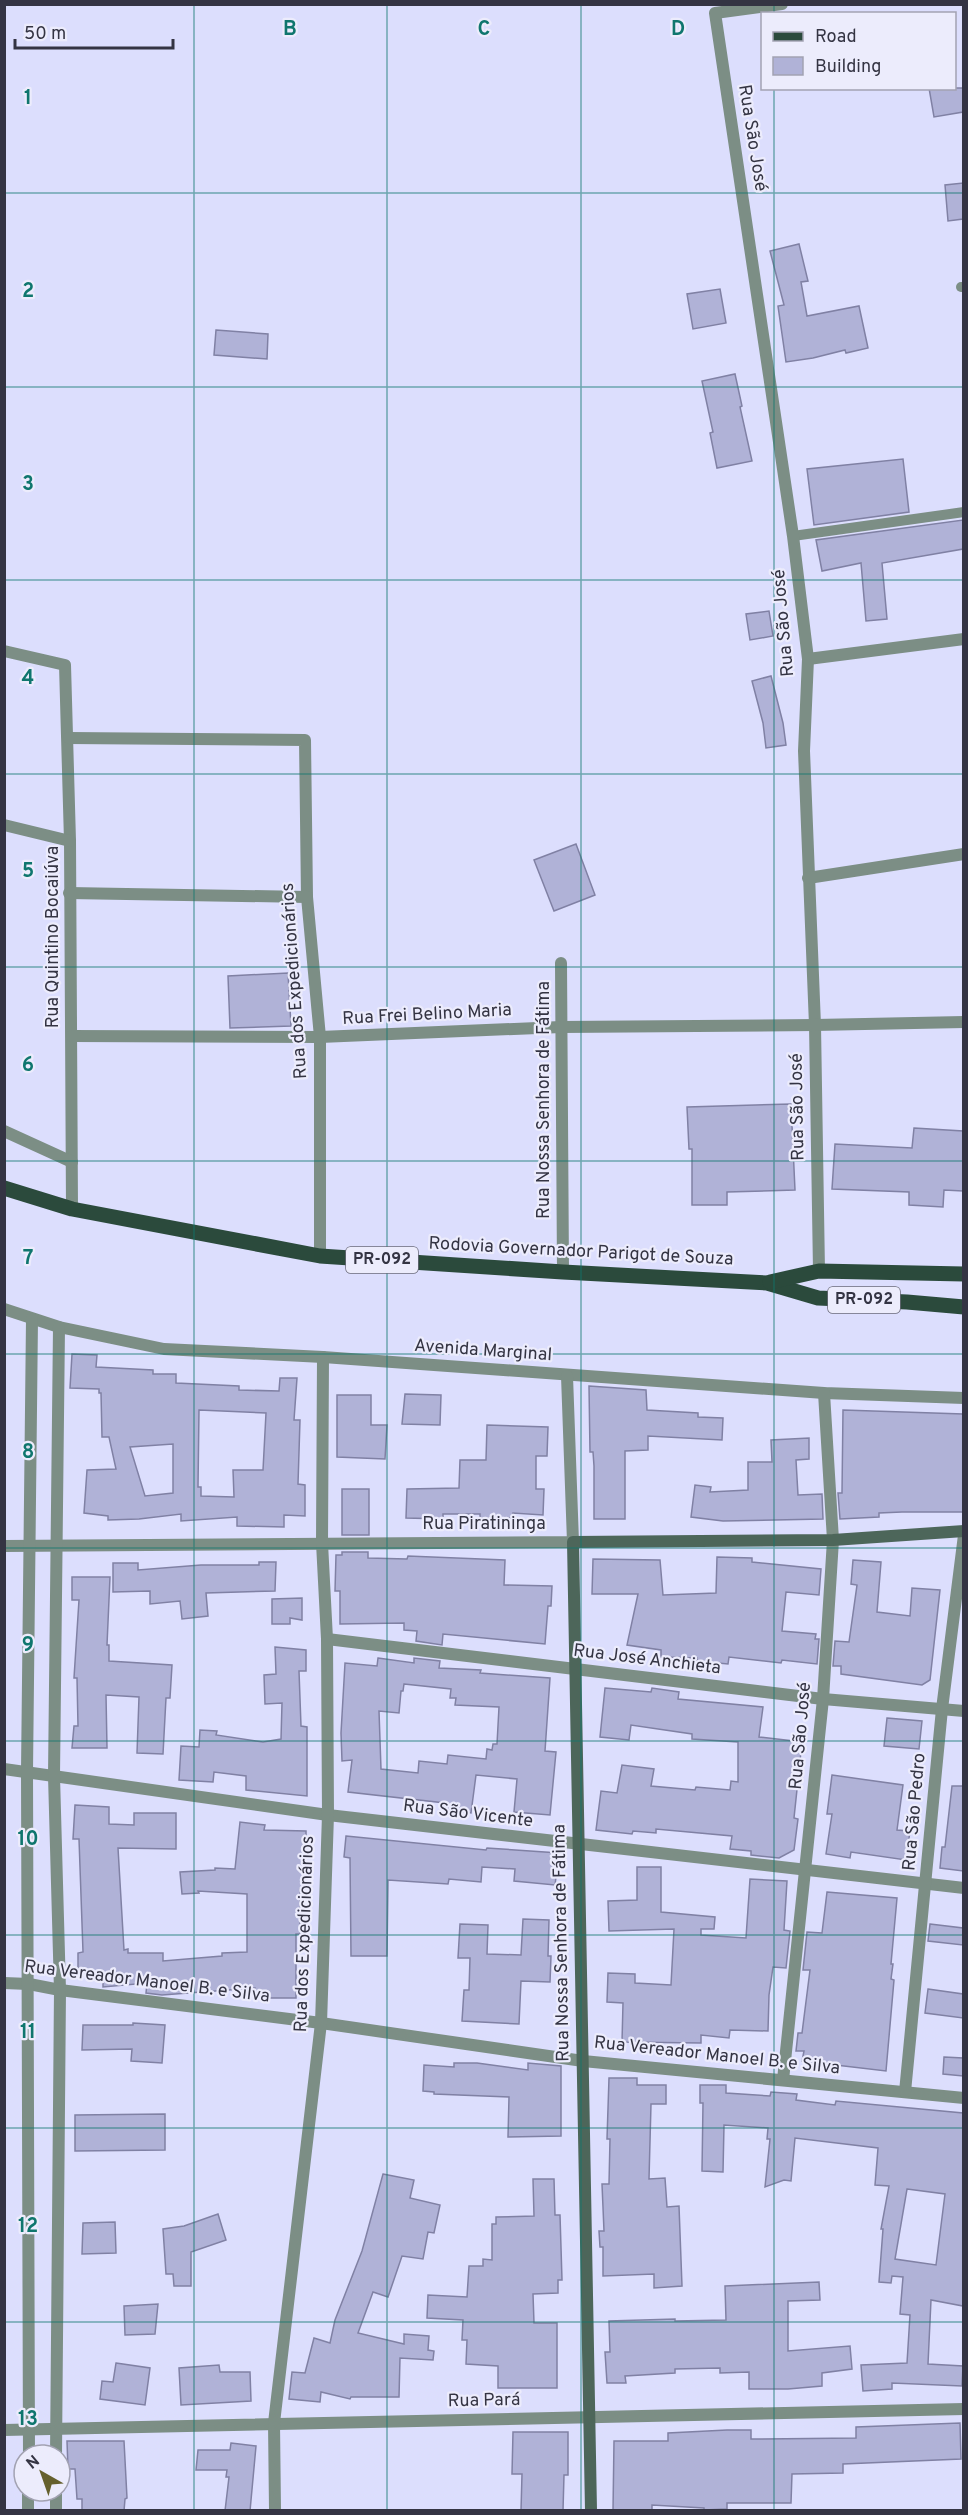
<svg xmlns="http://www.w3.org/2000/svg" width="968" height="2515" font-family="Overpass,sans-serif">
	<rect width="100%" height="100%" fill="#dcdefd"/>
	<!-- building -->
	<g fill="#b0b2d7" stroke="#8081a4" stroke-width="1.5" fill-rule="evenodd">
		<polygon points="929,88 963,88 963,112 934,117"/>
		<polygon points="963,183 963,219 948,221 945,185"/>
		<polygon points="799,244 808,281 801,282 807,316 859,306 868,348 846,353 845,350 813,358 786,362 778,306 784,305 770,251"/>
		<polygon points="720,289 726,323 693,329 687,294"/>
		<polygon points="216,330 268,334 267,359 214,355"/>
		<polygon points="735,374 742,406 740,407 752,461 717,468 710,433 713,432 702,381"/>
		<polygon points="903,459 909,512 814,525 807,469"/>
		<polygon points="963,520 963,549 882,563 887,619 866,621 861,563 822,571 816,540"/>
		<polygon points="769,611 773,636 750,640 746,614"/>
		<polygon points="771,676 783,723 786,745 766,748 763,723 752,681"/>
		<polygon points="576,844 595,895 554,911 534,860"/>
		<polygon points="288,973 291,1026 230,1028 228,976"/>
		<polygon points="791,1104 795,1190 727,1192 727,1205 692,1205 692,1149 689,1149 687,1107"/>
		<polygon points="914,1128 963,1131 963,1191 944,1190 943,1207 909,1205 909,1192 832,1189 835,1144 912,1148"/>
		<path d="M72 1354 97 1355 96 1367 153 1370V1374H176V1383L239 1386V1390L279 1391 280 1378H297L294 1420H300L298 1484 305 1485V1516L284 1515V1527L237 1526V1517L181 1521V1514L139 1519 108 1520V1516L84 1513 87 1470 116 1469 109 1437H102L101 1393H99V1389L70 1388ZM199 1410 266 1413 263 1470H233L234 1497 201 1496V1487H198ZM173 1444V1493L145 1496 130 1447Z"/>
		<polygon points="589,1386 646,1390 647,1410 698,1413 698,1417 723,1418 722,1440 648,1436 648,1450 625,1451 625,1519 594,1519 594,1466 593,1452 590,1452"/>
		<polygon points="405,1394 441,1395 440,1425 402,1424"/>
		<polygon points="337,1395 371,1395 371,1425 387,1425 385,1459 337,1457"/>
		<polygon points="843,1410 963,1414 963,1512 902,1512 879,1513 879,1517 840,1519 838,1493 842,1493"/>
		<polygon points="487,1425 548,1427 547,1456 536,1456 536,1489 544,1489 543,1515 513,1513 513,1518 480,1518 480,1514 443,1514 443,1519 406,1518 407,1489 459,1488 460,1460 486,1460"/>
		<polygon points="809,1438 809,1459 796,1460 798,1495 822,1494 823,1519 723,1521 691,1517 695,1485 711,1487 710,1492 748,1490 748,1462 772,1462 771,1440"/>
		<rect x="342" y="1489" width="27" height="46"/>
		<polygon points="342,1552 368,1552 368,1558 407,1559 408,1556 505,1560 504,1585 552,1586 551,1606 548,1606 545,1644 443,1634 442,1645 416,1641 417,1631 404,1630 404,1623 340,1624 340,1591 335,1591 336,1555 342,1555"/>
		<polygon points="717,1557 752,1558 752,1562 821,1569 819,1595 786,1592 782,1631 816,1634 815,1639 819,1639 817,1664 782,1660 781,1663 729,1657 728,1664 697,1661 697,1658 661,1657 661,1650 627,1645 638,1594 592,1594 593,1559 660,1560 663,1595 716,1593"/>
		<polygon points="853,1560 881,1562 877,1612 910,1616 912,1588 940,1590 930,1680 922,1685 841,1674 841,1666 833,1666 835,1641 849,1642 857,1585 851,1584"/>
		<polygon points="259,1562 276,1562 275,1591 206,1593 208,1616 182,1619 180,1601 150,1604 150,1591 113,1592 113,1563 138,1563 138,1570 201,1565 259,1565"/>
		<polygon points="72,1577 110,1577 107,1645 109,1645 109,1661 172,1665 170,1698 166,1698 163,1754 137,1753 139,1697 106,1695 107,1748 72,1748 74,1726 78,1726 77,1678 74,1678 79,1600 72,1600"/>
		<polygon points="302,1598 302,1620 290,1618 290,1624 272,1624 272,1599"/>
		<polygon points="275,1647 306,1650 306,1671 299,1671 301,1726 307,1727 307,1796 246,1790 246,1776 214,1772 213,1782 179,1780 181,1746 199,1747 200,1730 217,1731 216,1735 263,1742 281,1739 282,1703 265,1704 264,1675 276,1674"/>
		<path d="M378 1658 414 1663V1658L440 1661 439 1668 481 1670 480 1673 550 1678 545 1751 556 1752 550 1815 514 1812 517 1779 476 1775 471 1813 444 1809 445 1803 348 1792 352 1760 342 1761 341 1733 345 1663 377 1666ZM404 1684 451 1689 450 1698H456L455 1705 499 1707 497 1744H493L492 1750 487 1749 486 1759 448 1755 447 1764 419 1761 418 1773 381 1769 379 1711 399 1713 401 1691H403Z"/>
		<polygon points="605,1688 651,1692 652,1688 679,1692 678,1699 763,1707 759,1737 802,1742 794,1818 798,1819 794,1850 779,1858 751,1855 751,1851 730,1849 732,1836 656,1829 656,1833 633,1831 632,1834 596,1830 601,1791 617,1793 622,1765 654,1769 651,1786 695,1790 696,1787 730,1790 731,1781 738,1782 738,1742 692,1739 692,1734 631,1725 629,1740 600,1737"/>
		<polygon points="887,1718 922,1721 919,1749 884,1746"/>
		<polygon points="832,1775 903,1785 897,1830 910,1831 906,1860 851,1852 850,1858 826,1854 832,1814 827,1814"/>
		<polygon points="952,1786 963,1786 963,1871 940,1868 942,1847 945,1847"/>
		<polygon points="75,1805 109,1807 109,1824 134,1825 134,1813 176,1813 176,1849 118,1848 124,1950 128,1949 128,1953 163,1953 163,1961 222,1956 222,1953 247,1952 247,1894 198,1891 199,1893 182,1894 180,1872 215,1870 215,1868 235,1869 240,1822 265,1825 264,1830 306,1831 306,1857 303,1857 305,1889 300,1889 300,1934 296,1934 296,1998 255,1998 255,1988 162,1995 146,1993 147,1983 103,1987 103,1972 78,1973 78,1953 83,1952 79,1839 73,1839"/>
		<polygon points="346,1836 486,1850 487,1848 559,1853 555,1885 514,1881 515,1869 482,1867 481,1882 449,1879 448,1884 388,1880 387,1956 351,1956 350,1858 344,1857"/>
		<polygon points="637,1867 661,1867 661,1912 715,1917 714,1929 701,1929 701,1935 746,1938 750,1879 787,1881 784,1930 790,1931 786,1968 773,1967 769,1995 768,2031 730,2030 729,2038 701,2035 701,2043 622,2042 623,2003 607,2002 608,1973 635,1974 635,1983 671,1985 674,1929 609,1931 608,1901 637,1900"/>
		<polygon points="827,1892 897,1898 891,1964 893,1964 891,1979 894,1980 886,2071 802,2061 804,2051 796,2051 798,2033 802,2033 810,1970 803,1970 807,1932 822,1933"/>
		<polygon points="523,1919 549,1920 548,1956 551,1956 550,1982 521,1981 519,2024 462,2021 464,1990 469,1990 470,1958 458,1958 460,1924 488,1925 487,1954 521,1955"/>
		<polygon points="930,1924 963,1928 963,1945 928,1941"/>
		<polygon points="928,1989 963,1994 963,2018 925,2013"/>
		<polygon points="133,2023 165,2025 162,2063 131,2061 132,2049 82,2050 83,2025 133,2025"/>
		<polygon points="944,2057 963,2058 963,2076 943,2074"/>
		<polygon points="454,2063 477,2063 528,2070 528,2063 561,2066 561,2136 508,2137 509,2097 434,2094 434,2092 423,2091 424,2065 454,2067"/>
		<polygon points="609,2078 637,2078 637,2085 666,2085 666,2104 651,2104 649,2179 665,2178 667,2207 679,2206 682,2286 654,2288 654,2274 603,2276 603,2247 600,2247 599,2231 604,2231 602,2184 609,2184 610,2139 607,2139"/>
		<path d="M700 2085H726V2093L770 2096 771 2092 797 2094 796 2100 835 2105 836 2101 963 2113V2306L931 2300 928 2364 963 2366 962 2386 892 2383V2389L863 2391 861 2365 907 2363 910 2315 900 2314 903 2277 892 2276 891 2283 879 2282 883 2229H881L889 2186 875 2185 878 2148 795 2138 791 2181 784 2180 765 2187 770 2139H767L768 2128 724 2125 723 2172 702 2171 703 2103H700ZM907 2189 945 2194 936 2265 895 2259Z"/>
		<polygon points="165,2114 165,2150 75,2151 75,2115"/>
		<polygon points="383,2174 414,2180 410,2198 440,2205 434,2233 428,2232 423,2259 402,2256 388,2297 373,2292 358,2333 404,2344 404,2334 429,2336 428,2350 434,2351 433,2360 400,2358 399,2397 351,2397 350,2399 321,2392 320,2402 289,2399 292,2372 305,2373 314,2338 330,2343 335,2320 362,2251"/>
		<polygon points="533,2179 554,2179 555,2215 560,2215 562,2280 558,2280 558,2293 533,2294 534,2323 557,2323 557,2388 498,2388 498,2366 466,2364 467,2340 462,2340 463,2320 427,2318 428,2295 467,2297 469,2266 483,2266 483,2259 492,2260 492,2224 496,2224 496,2217 534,2216"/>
		<polygon points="218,2214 226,2240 191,2252 191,2286 174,2286 173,2274 166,2274 163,2229 184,2226"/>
		<polygon points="115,2222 116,2253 82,2254 83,2223"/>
		<polygon points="819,2282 820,2300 788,2301 788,2351 850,2346 852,2369 822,2373 822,2386 788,2389 749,2389 749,2372 720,2373 720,2368 675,2369 675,2373 625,2376 626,2383 607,2383 605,2352 610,2352 609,2321 675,2319 675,2321 726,2320 725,2286"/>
		<polygon points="158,2304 155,2334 125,2335 124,2306"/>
		<polygon points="116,2363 150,2368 145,2405 100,2399 102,2381 113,2382"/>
		<polygon points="219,2365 220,2372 250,2372 251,2401 181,2405 179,2368"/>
		<polygon points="960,2423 961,2459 843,2464 843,2473 792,2474 791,2503 727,2503 727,2509 704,2510 704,2508 652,2505 652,2511 613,2511 614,2441 668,2441 668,2433 727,2430 751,2430 751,2439 856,2438 856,2427"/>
		<polygon points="513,2432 568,2432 568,2475 564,2475 563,2511 521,2511 522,2474 512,2474"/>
		<polygon points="67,2441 124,2441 127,2498 125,2499 124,2511 82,2511 82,2499 77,2499 75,2469 68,2469"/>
		<polygon points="231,2443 256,2446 250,2511 225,2511 229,2477 226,2477 227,2470 196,2470 198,2450 230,2450"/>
	</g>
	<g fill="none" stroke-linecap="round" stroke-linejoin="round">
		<!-- lane -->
		<g stroke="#7c8e85" stroke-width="10">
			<polyline points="961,287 964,287"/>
			<polyline points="793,536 964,512"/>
		</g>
		<!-- street -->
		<g stroke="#7c8e85" stroke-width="12">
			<polyline points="782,4 715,13 793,536 808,659 804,751 815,1025 819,1271"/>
			<polyline points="4,651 65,665 70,841 72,1209"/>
			<polyline points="808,659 964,639"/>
			<polyline points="69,738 305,740 307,897 320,1037 320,1256"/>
			<polyline points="4,825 70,841"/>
			<polyline points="808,878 964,854"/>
			<polyline points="69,893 307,897"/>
			<polyline points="561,963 563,1272"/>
			<polyline points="72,1036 320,1037 561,1027 815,1025 964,1022"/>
			<polyline points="4,1131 72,1162"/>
			<polyline points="4,1309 59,1327 164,1349 323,1357 824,1393 964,1398"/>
			<polyline points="4,1546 573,1542 567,1376"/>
			<polyline points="327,1639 823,1699 964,1711"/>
			<polyline points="4,1769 328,1815 964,1888"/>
			<polyline points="4,1983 29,1984 60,1990 321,2023 583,2061 964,2098"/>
			<polyline points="783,2080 823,1699 833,1540 824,1393"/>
			<polyline points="905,2092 942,1709 964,1535"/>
			<polyline points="4,2430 964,2409"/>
			<polyline points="29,2455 27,1771 32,1319"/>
			<polyline points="56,2455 60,1990 54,1776 59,1327"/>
			<polyline points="56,2491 56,2510"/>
			<polyline points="28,2510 28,2491"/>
			<polyline points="275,2510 274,2423 321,2023 328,1815 327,1639 322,1543 323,1357"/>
		</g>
		<!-- secondary -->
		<polyline stroke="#4d665a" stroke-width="12" points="591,2510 573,1542 833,1540 964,1531"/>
		<!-- primary -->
		<g stroke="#2b4a3c" stroke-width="15">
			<polyline points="4,1188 72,1209 320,1256 563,1272 767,1283 818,1298 907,1302 964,1307"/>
			<polyline points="770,1282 819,1271 964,1274"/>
		</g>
	</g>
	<!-- grid -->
	<path fill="none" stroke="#0f766e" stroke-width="1.5" stroke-opacity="0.55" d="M194 4V2510M387 4V2510M581 4V2510M774 4V14M774 88V2510M4 193H964M4 387H964M4 580H964M4 774H964M4 967H964M4 1161H964M4 1354H964M4 1548H964M4 1741H964M4 1935H964M4 2128H964M4 2322H964"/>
	<g text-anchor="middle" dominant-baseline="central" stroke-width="4.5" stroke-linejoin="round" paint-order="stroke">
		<!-- shield labels -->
		<g fill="#ececfc" stroke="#6b6b7a" stroke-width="1.5">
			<rect x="346" y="1247" width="72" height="26" rx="4.5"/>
			<rect x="828" y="1287" width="72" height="26" rx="4.5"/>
		</g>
		<g font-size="16" font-weight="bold" fill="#343443">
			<text x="382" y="1260">PR-092</text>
			<text x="864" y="1300">PR-092</text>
		</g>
		<!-- street labels -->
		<g font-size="18" fill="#343443" stroke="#ececfc">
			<text transform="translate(752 138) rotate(81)">Rua São José</text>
			<text transform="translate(784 623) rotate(-95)">Rua São José</text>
			<text transform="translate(53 937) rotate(-90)">Rua Quintino Bocaiúva</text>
			<text transform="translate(295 981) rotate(-94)">Rua dos Expedicionários</text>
			<text transform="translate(427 1015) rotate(-3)">Rua Frei Belino Maria</text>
			<text transform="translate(544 1100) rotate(-90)">Rua Nossa Senhora de Fátima</text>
			<text transform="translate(798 1107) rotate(-91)">Rua São José</text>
			<text transform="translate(581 1252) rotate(3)">Rodovia Governador Parigot de Souza</text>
			<text transform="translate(483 1351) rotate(4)">Avenida Marginal</text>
			<text x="484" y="1524">Rua Piratininga</text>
			<text transform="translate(647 1660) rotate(7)">Rua José Anchieta</text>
			<text transform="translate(801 1736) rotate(-85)">Rua São José</text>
			<text transform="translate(915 1812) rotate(-85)">Rua São Pedro</text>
			<text transform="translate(468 1814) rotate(7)">Rua São Vicente</text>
			<text transform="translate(305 1934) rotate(-88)">Rua dos Expedicionários</text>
			<text transform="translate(562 1943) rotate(-91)">Rua Nossa Senhora de Fátima</text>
			<text transform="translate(147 1982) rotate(7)">Rua Vereador Manoel B. e Silva</text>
			<text transform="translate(717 2056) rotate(6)">Rua Vereador Manoel B. e Silva</text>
			<text transform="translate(484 2401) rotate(-1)">Rua Pará</text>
		</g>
	</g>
	<g font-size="20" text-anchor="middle" font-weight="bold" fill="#0f766e" stroke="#ececfc" stroke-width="4.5" stroke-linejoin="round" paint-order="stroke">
		<text x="290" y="35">B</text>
		<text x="484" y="35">C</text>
		<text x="678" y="35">D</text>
		<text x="28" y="104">1</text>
		<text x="28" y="297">2</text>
		<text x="28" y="490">3</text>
		<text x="28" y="684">4</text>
		<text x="28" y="877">5</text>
		<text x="28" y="1071">6</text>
		<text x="28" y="1264">7</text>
		<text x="28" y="1458">8</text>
		<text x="28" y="1651">9</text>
		<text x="28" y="1845">10</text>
		<text x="28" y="2038">11</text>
		<text x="28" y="2232">12</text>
		<text x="28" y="2425">13</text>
	</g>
	<!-- border -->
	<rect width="968" height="2515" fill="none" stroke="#343443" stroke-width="12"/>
	<!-- legend -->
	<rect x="761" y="12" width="195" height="78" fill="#ececfc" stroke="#a2a2b2" stroke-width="1.5"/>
	<rect x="773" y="32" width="30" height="9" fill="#2b4a3c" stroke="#a2a2b2" stroke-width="1.5"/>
	<text x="815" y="42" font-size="18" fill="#343443">Road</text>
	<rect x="773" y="57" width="30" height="18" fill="#b0b2d7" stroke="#a2a2b2" stroke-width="1.5"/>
	<text x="815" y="72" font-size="18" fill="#343443">Building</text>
	<!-- north arrow -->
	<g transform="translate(42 2473) rotate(320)"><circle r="28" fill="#ececfc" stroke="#a2a2b2" stroke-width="1.5"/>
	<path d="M0-4.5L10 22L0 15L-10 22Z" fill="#65602d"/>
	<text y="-9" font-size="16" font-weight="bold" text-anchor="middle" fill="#343443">N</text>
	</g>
	<!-- scale -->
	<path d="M15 39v9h158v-9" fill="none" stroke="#343443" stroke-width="3"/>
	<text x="24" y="39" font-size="18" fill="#343443" stroke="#ececfc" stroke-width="4.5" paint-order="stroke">50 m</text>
</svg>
